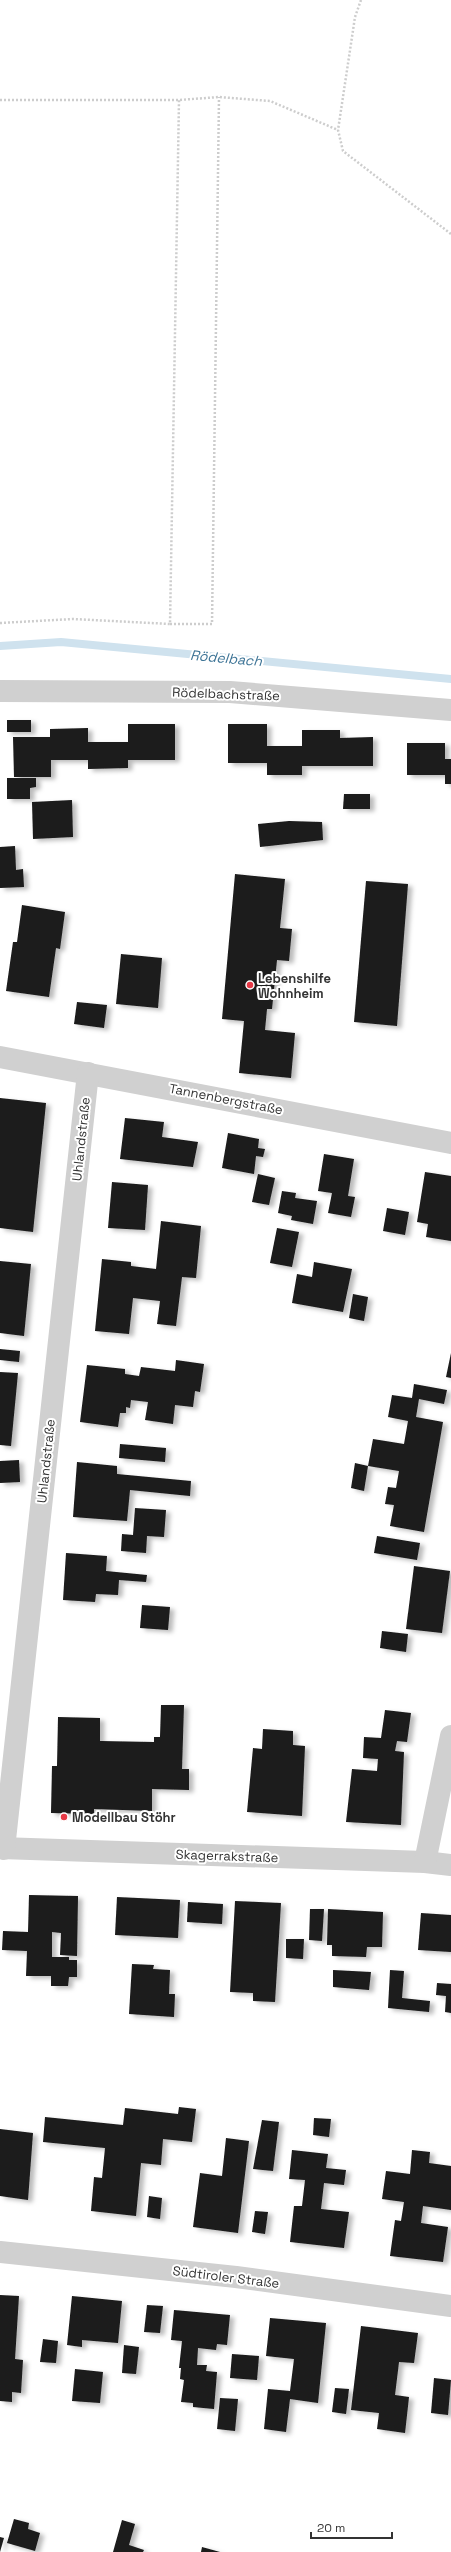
<svg xmlns="http://www.w3.org/2000/svg" width="451" height="2552" font-family="'Space Grotesk',sans-serif">
	<defs>
		<filter id="shadow"><feDropShadow dx="4.5" dy="2.5" stdDeviation="2" flood-color="#0004"/></filter>
	</defs>
	<rect width="100%" height="100%" fill="#fff"/>
	<g fill="none" stroke-linecap="round" stroke-linejoin="round">
		<!-- stream -->
		<polyline stroke="#cfe2ee" stroke-width="8" points="0,646 61,642 451,679"/>
	</g>
	<!-- building -->
	<g fill="#1a1a1a" filter="url(#shadow)">
		<rect x="7" y="720" width="24" height="12"/>
		<polygon points="128,724 175,724 175,760 128,760 128,768 88,769 88,760 51,760 51,777 14,777 13,737 50,737 50,729 88,728 88,742 128,742"/>
		<polygon points="228,724 267,724 267,746 302,746 302,730 340,730 340,738 373,737 373,766 302,766 302,775 267,775 267,763 228,763"/>
		<polygon points="407,743 445,743 445,759 451,759 451,784 445,784 445,775 407,775"/>
		<polygon points="7,778 36,778 36,787 30,788 30,799 7,799"/>
		<polygon points="344,794 370,794 370,809 343,809"/>
		<polygon points="72,800 73,837 33,839 32,802"/>
		<polygon points="289,821 322,822 323,840 260,847 258,824"/>
		<polygon points="15,846 16,870 23,869 24,887 0,888 0,847"/>
		<polygon points="235,874 285,879 280,928 292,929 289,961 277,960 272,1009 267,1009 265,1030 295,1033 291,1078 239,1073 244,1021 222,1019"/>
		<polygon points="366,881 408,884 397,1026 354,1022"/>
		<polygon points="22,905 65,912 60,949 56,948 49,997 6,991 13,942 17,942"/>
		<polygon points="121,954 162,958 158,1008 116,1004"/>
		<polygon points="77,1002 107,1005 104,1028 74,1024"/>
		<polygon points="0,1098 46,1103 33,1232 0,1228"/>
		<polygon points="125,1118 164,1122 162,1137 198,1142 193,1167 120,1159"/>
		<polygon points="228,1133 259,1139 258,1148 265,1149 263,1157 256,1156 254,1174 222,1168"/>
		<polygon points="324,1154 354,1159 348,1196 355,1197 351,1217 328,1213 332,1193 318,1191"/>
		<polygon points="425,1172 451,1176 451,1241 426,1237 428,1224 417,1222"/>
		<polygon points="258,1174 275,1178 269,1205 252,1202"/>
		<polygon points="112,1182 148,1185 145,1230 108,1228"/>
		<polygon points="282,1191 296,1193 295,1198 317,1201 313,1224 291,1220 292,1216 278,1213"/>
		<polygon points="387,1208 409,1212 405,1235 383,1231"/>
		<polygon points="161,1221 201,1226 196,1278 182,1277 176,1326 157,1324 160,1301 133,1298 129,1334 95,1331 102,1259 131,1262 131,1266 156,1269"/>
		<polygon points="277,1228 299,1232 292,1267 270,1263"/>
		<polygon points="0,1261 31,1264 24,1336 0,1333"/>
		<polygon points="314,1262 352,1269 343,1312 292,1303 297,1274 312,1277"/>
		<polygon points="353,1294 368,1297 364,1321 349,1318"/>
		<polygon points="0,1349 20,1351 19,1362 0,1360"/>
		<polygon points="451,1353 451,1378 446,1377"/>
		<polygon points="176,1360 204,1364 200,1392 195,1391 193,1407 175,1405 173,1424 145,1420 148,1402 131,1400 130,1408 126,1407 126,1413 120,1413 118,1427 80,1422 87,1365 125,1369 125,1374 139,1376 141,1367 175,1371"/>
		<polygon points="0,1372 18,1373 11,1446 0,1445"/>
		<polygon points="414,1384 447,1390 444,1404 419,1399 416,1417 443,1422 424,1532 390,1526 394,1505 385,1504 388,1487 396,1488 399,1471 368,1466 373,1439 404,1444 408,1421 388,1417 392,1395 412,1398"/>
		<polygon points="120,1444 166,1448 165,1462 119,1458"/>
		<polygon points="19,1460 20,1482 0,1483 0,1461"/>
		<polygon points="77,1462 117,1466 117,1474 191,1481 190,1496 130,1490 127,1521 73,1517"/>
		<polygon points="355,1463 368,1466 364,1491 351,1488"/>
		<polygon points="135,1508 166,1510 164,1537 147,1536 146,1553 121,1551 122,1534 133,1535"/>
		<polygon points="377,1536 420,1543 417,1560 374,1553"/>
		<polygon points="66,1553 107,1556 106,1571 147,1575 146,1582 119,1580 118,1595 96,1594 95,1602 63,1600"/>
		<polygon points="414,1566 450,1571 442,1633 406,1629"/>
		<polygon points="142,1605 170,1607 168,1630 140,1628"/>
		<polygon points="382,1631 408,1634 406,1652 380,1648"/>
		<polygon points="161,1705 184,1705 182,1769 189,1769 189,1790 152,1789 152,1811 94,1809 94,1814 51,1813 52,1766 57,1766 58,1717 100,1718 100,1741 154,1742 154,1737 160,1737"/>
		<polygon points="385,1710 411,1713 407,1742 397,1741 395,1751 404,1752 401,1825 346,1822 352,1769 377,1771 378,1759 363,1758 364,1737 381,1738"/>
		<polygon points="263,1729 293,1731 293,1745 305,1746 302,1816 247,1812 253,1748 262,1749"/>
		<polygon points="29,1895 78,1896 77,1956 60,1955 61,1933 52,1932 52,1957 69,1957 69,1960 77,1960 77,1977 69,1977 68,1986 51,1986 51,1976 26,1976 27,1951 2,1950 3,1931 28,1932"/>
		<polygon points="117,1897 180,1900 178,1938 115,1935"/>
		<polygon points="235,1901 281,1903 275,2002 253,2001 253,1993 230,1992"/>
		<polygon points="188,1902 223,1904 222,1924 187,1922"/>
		<polygon points="310,1909 324,1909 322,1941 309,1940"/>
		<polygon points="328,1909 383,1912 382,1947 367,1947 366,1957 332,1956 332,1945 327,1945"/>
		<polygon points="421,1913 451,1915 451,1952 418,1950"/>
		<polygon points="286,1939 304,1939 303,1959 286,1958"/>
		<polygon points="132,1964 154,1965 153,1969 170,1970 169,1994 175,1994 174,2017 129,2014"/>
		<polygon points="333,1970 371,1972 369,1990 333,1987"/>
		<polygon points="390,1970 404,1971 402,1998 430,2001 429,2012 388,2008"/>
		<polygon points="437,1983 451,1984 451,2013 445,2012 446,1996 436,1995"/>
		<polygon points="179,2107 196,2109 192,2142 163,2139 161,2165 141,2163 136,2216 91,2211 94,2177 102,2178 105,2148 43,2142 45,2117 123,2125 125,2108 178,2114"/>
		<polygon points="314,2118 331,2119 329,2137 313,2135"/>
		<polygon points="262,2120 279,2122 273,2171 253,2169"/>
		<polygon points="0,2129 33,2133 28,2200 0,2196"/>
		<polygon points="226,2138 249,2141 238,2233 193,2227 200,2173 222,2176"/>
		<polygon points="292,2150 328,2154 326,2168 346,2170 344,2185 324,2183 321,2209 349,2212 344,2248 290,2242 294,2206 302,2206 305,2180 289,2179"/>
		<polygon points="412,2150 430,2152 429,2163 451,2166 451,2210 423,2206 421,2223 448,2227 443,2262 390,2256 395,2220 401,2221 404,2202 382,2199 386,2171 410,2174"/>
		<polygon points="149,2196 162,2198 160,2219 147,2217"/>
		<polygon points="255,2211 268,2212 265,2234 252,2232"/>
		<polygon points="0,2295 19,2296 15,2359 23,2360 21,2393 12,2392 12,2402 0,2401"/>
		<polygon points="72,2296 122,2301 118,2343 82,2340 82,2347 67,2345"/>
		<polygon points="147,2305 163,2306 160,2333 144,2332"/>
		<polygon points="174,2310 230,2315 227,2345 217,2344 216,2350 198,2348 197,2365 207,2365 206,2371 217,2372 214,2409 193,2407 193,2403 181,2402 184,2380 180,2379 181,2368 179,2368 182,2341 171,2340"/>
		<polygon points="270,2318 326,2323 318,2403 290,2399 286,2432 264,2429 268,2389 290,2391 294,2359 266,2356"/>
		<polygon points="361,2326 418,2333 414,2363 399,2362 395,2395 409,2397 405,2433 377,2429 379,2413 351,2410"/>
		<polygon points="43,2339 58,2341 56,2363 40,2362"/>
		<polygon points="124,2345 139,2347 136,2374 122,2373"/>
		<polygon points="232,2354 259,2356 257,2380 230,2378"/>
		<polygon points="75,2369 103,2372 100,2403 72,2401"/>
		<polygon points="434,2378 451,2380 448,2415 431,2413"/>
		<polygon points="335,2388 349,2389 346,2414 332,2412"/>
		<polygon points="220,2398 238,2399 235,2431 217,2429"/>
		<polygon points="14,2519 29,2523 28,2529 40,2533 35,2551 7,2543"/>
		<polygon points="122,2520 135,2524 129,2545 144,2550 143,2552 113,2552"/>
		<polygon points="0,2537 4,2538 0,2552"/>
		<polygon points="202,2547 220,2552 201,2552"/>
	</g>
	<g fill="none" stroke-linecap="round" stroke-linejoin="round">
		<!-- path -->
		<g stroke="#cdcdcd" stroke-width="2.5" stroke-dasharray="2 2" stroke-linecap="butt">
			<polyline points="361,0 355,17 338,130 343,151 451,234"/>
			<polyline points="0,100 179,100 219,97 270,101 338,130"/>
			<polyline points="0,623 73,619 170,624 179,100"/>
			<polyline points="170,624 212,624 219,97"/>
		</g>
		<!-- minor -->
		<g stroke="#d0d0d0" stroke-width="22">
			<polyline points="0,691 230,692 451,710"/>
			<polyline points="0,1057 451,1143"/>
			<polyline points="0,1848 425,1862 451,1865"/>
			<polyline points="4,1849 88,1073"/>
			<polyline points="425,1862 451,1736"/>
			<polyline points="0,2252 236,2277 451,2306"/>
		</g>
	</g>
	<!-- markers -->
	<g fill="#e63946" stroke="#fff" stroke-width="1.5">
		<circle cx="250" cy="985" r="4"/>
		<circle cx="64" cy="1817" r="4"/>
	</g>
	<g text-anchor="middle" dominant-baseline="central" stroke-width="4" stroke-linejoin="round" paint-order="stroke">
		<!-- street labels -->
		<g font-size="13" fill="#333" stroke="#fff">
			<text transform="translate(226 694) rotate(2)">Rödelbachstraße</text>
			<text transform="translate(226 1099) rotate(11)">Tannenbergstraße</text>
			<text transform="translate(81 1139) rotate(-84)">Uhlandstraße</text>
			<text transform="translate(46 1461) rotate(-84)">Uhlandstraße</text>
			<text transform="translate(227 1856) rotate(2)">Skagerrakstraße</text>
			<text transform="translate(226 2277) rotate(7)">Südtiroler Straße</text>
		</g>
		<!-- poi labels -->
		<g font-size="13" font-weight="bold" fill="#333" stroke="#fff" text-anchor="start">
			<text x="258" y="978">Lebenshilfe<tspan x="258" dy="15">Wohnheim</tspan></text>
			<text x="72" y="1817">Modellbau Stöhr</text>
		</g>
		<!-- water labels -->
		<g font-size="14" font-style="italic" fill="#3f7597" stroke="#fff">
			<text transform="translate(226 658) rotate(5)">Rödelbach</text>
		</g>
	</g>
	<!-- scale -->
	<path d="M311 2532v6h81v-6" fill="none" stroke="#333333" stroke-width="2"/>
	<text x="317" y="2532" font-size="12" fill="#333333" stroke="#ffffff" stroke-width="3" paint-order="stroke">20 m</text>
</svg>
